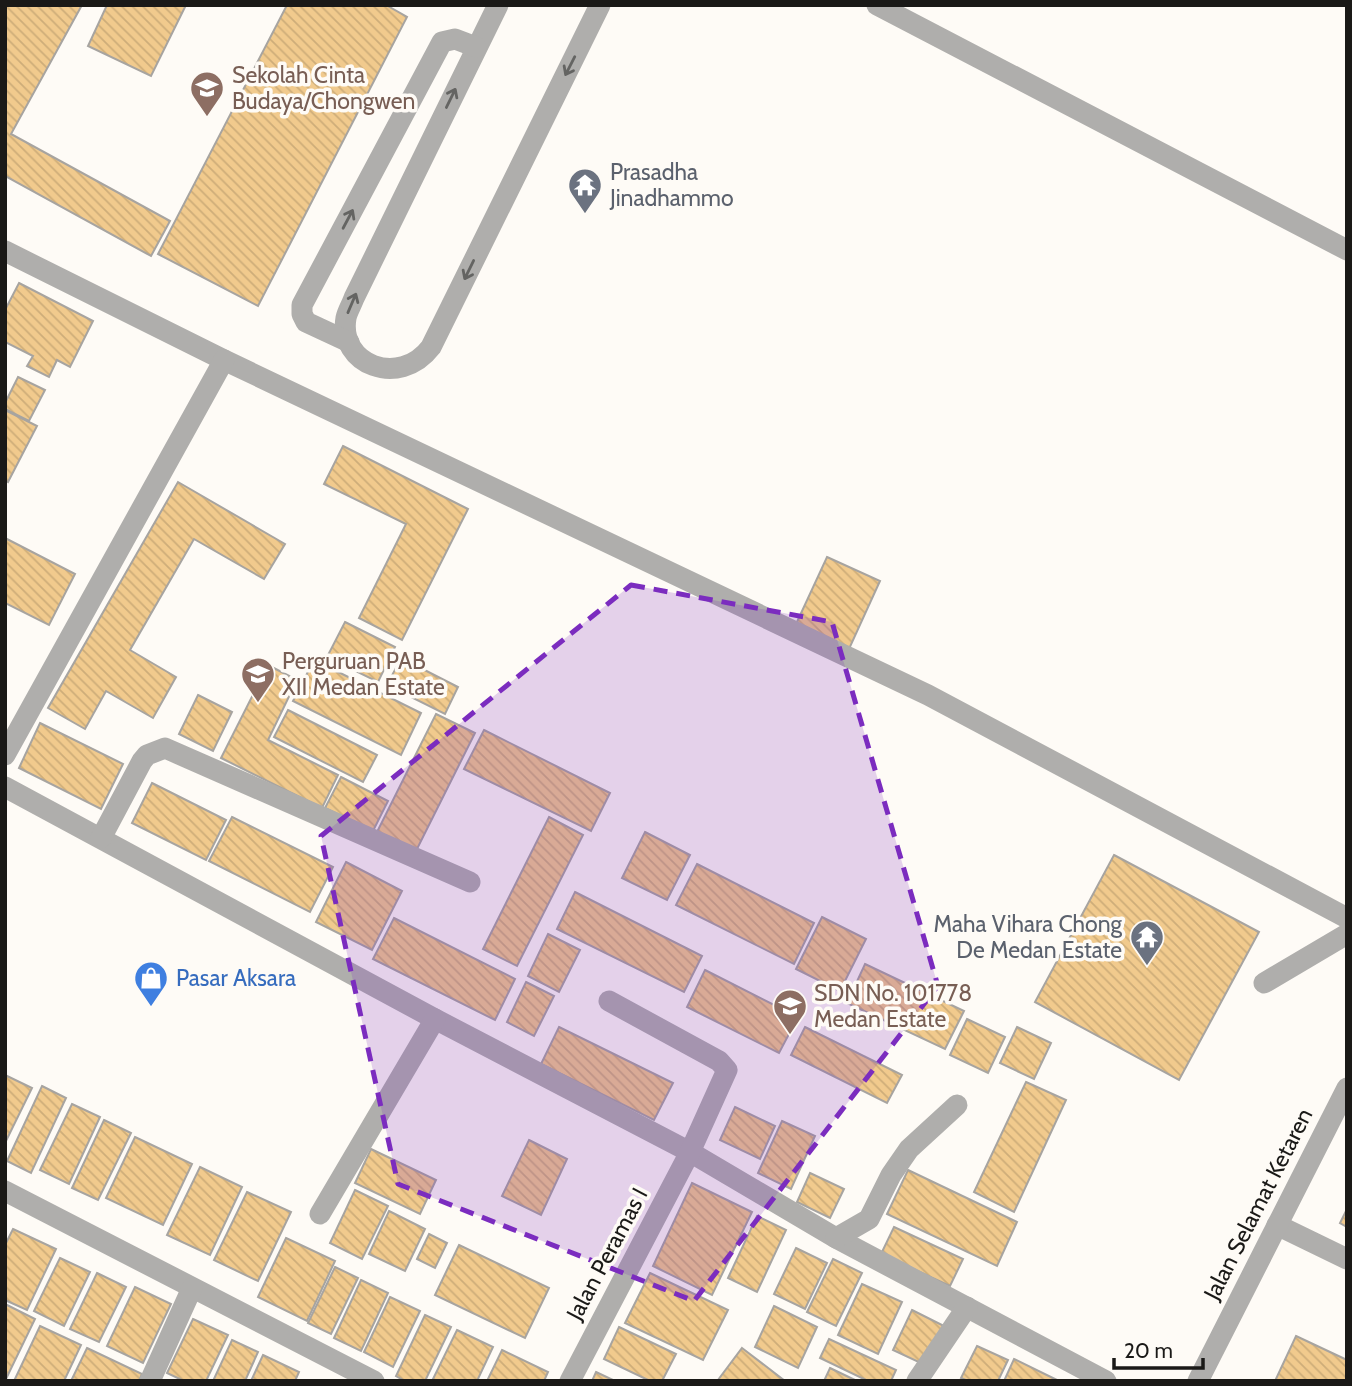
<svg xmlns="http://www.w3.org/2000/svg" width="1352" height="1386" font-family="Cabin,sans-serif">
	<defs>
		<pattern id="building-back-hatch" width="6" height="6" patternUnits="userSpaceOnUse" patternTransform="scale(1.75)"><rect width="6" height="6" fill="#f1ca8d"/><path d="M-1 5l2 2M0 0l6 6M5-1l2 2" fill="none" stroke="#cead79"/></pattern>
	</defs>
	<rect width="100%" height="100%" fill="#fefbf6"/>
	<!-- building -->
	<g fill="url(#building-back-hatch)" stroke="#a7a4a0" stroke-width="2">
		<polygon points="5,5 82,5 11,134 170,221 151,256 5,176"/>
		<polygon points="107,5 186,5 151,76 88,46"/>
		<polygon points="287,5 386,5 407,17 258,306 158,254"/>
		<polygon points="19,283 93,321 70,367 57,360 49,377 27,366 33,356 5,342 5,310"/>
		<polygon points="18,377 45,390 29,421 5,409 5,403"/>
		<polygon points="5,410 37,426 8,482 5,480"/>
		<polygon points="343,446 468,509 402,640 359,618 406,524 324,484"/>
		<polygon points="178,482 285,544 264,579 194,539 130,650 176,677 153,718 106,691 85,729 48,708"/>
		<polygon points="5,538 75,574 49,625 5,603"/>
		<polygon points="827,557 880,581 849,649 796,624"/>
		<polygon points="345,622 395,647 378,682 327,657"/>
		<polygon points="401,658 458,687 445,714 387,685"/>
		<polygon points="314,660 421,713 401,755 293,701"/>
		<polygon points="268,665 297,680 268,740 338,775 322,808 221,758"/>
		<polygon points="198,695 232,712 213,751 179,734"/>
		<polygon points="288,710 377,755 363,782 274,737"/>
		<polygon points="436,714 475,733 416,851 377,832"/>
		<polygon points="40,723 123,764 101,809 19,768"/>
		<polygon points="484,730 610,793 591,831 464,769"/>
		<polygon points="341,777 388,801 373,831 325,808"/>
		<polygon points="152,783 226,820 206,860 132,823"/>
		<polygon points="232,817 333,867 310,912 209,861"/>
		<polygon points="549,817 583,835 517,966 483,949"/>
		<polygon points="645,832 690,855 667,900 622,878"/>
		<polygon points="1114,855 1259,932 1179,1080 1035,1002"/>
		<polygon points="346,862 402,891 372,950 316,922"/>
		<polygon points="697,864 814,923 794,964 676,905"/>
		<polygon points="575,892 702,956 684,992 557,929"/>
		<polygon points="822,917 866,939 840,991 796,969"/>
		<polygon points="394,918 515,979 495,1020 373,959"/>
		<polygon points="548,934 580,950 559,992 528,976"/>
		<polygon points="865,964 964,1011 945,1049 847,1003"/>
		<polygon points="705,970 798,1017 779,1053 687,1007"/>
		<polygon points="526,982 554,996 534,1036 507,1022"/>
		<polygon points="967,1019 1005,1037 988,1073 950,1055"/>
		<polygon points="559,1027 673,1083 654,1120 541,1064"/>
		<polygon points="805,1027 902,1075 887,1103 791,1055"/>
		<polygon points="1017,1027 1051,1043 1034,1079 1000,1063"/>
		<polygon points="5,1075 32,1088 5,1143"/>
		<polygon points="1026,1082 1066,1100 1014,1212 974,1192"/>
		<polygon points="42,1086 66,1098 31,1173 7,1161"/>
		<polygon points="72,1104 100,1117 69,1184 40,1170"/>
		<polygon points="735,1107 775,1126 760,1159 720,1140"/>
		<polygon points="104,1120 131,1133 98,1200 72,1188"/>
		<polygon points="782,1121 815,1136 791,1189 758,1173"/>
		<polygon points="135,1137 192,1164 163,1225 106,1198"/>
		<polygon points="529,1140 567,1159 541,1215 502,1196"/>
		<polygon points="371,1149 436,1180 420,1214 355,1183"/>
		<polygon points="200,1167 242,1187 210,1255 167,1235"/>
		<polygon points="908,1170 1017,1222 997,1266 887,1214"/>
		<polygon points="810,1173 844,1189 830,1218 797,1202"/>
		<polygon points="692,1183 752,1212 712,1295 653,1266"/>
		<polygon points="355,1190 388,1206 362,1259 330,1243"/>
		<polygon points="247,1192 291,1212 258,1281 214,1260"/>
		<polygon points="1347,1209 1347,1227 1340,1223"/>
		<polygon points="389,1211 425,1229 405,1271 369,1254"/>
		<polygon points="757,1216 786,1230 757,1292 728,1278"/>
		<polygon points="894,1227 963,1259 950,1286 881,1254"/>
		<polygon points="13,1229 56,1249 27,1310 5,1300 5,1245"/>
		<polygon points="429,1234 447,1243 435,1268 417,1259"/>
		<polygon points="286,1238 335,1261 307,1321 258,1297"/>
		<polygon points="459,1245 549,1288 525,1338 435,1295"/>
		<polygon points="796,1248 827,1263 805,1309 774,1294"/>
		<polygon points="60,1258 90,1272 64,1326 34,1311"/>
		<polygon points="833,1259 862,1273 836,1326 807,1312"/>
		<polygon points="335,1267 358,1278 331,1334 308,1323"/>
		<polygon points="97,1273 126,1287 99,1342 70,1329"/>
		<polygon points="650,1273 728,1310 703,1360 625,1323"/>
		<polygon points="361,1280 388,1293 361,1351 334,1338"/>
		<polygon points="862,1284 902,1302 878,1354 838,1335"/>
		<polygon points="135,1287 171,1304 143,1363 107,1346"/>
		<polygon points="390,1297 420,1311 393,1367 364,1352"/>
		<polygon points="5,1304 35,1319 5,1381"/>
		<polygon points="774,1306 817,1327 798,1368 755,1347"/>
		<polygon points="912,1310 944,1326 925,1365 893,1350"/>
		<polygon points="425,1315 451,1327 425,1381 405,1381 396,1376"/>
		<polygon points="193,1319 228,1335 206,1381 184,1381 167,1373"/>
		<polygon points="40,1326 81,1345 64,1381 14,1381"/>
		<polygon points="619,1327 676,1354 662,1381 650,1381 604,1359"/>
		<polygon points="457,1330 493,1347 477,1381 432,1381"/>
		<polygon points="1296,1336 1347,1360 1347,1381 1275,1381"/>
		<polygon points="829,1339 896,1370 891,1381 868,1381 820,1358"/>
		<polygon points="232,1340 258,1352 245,1381 213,1381"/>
		<polygon points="977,1346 1008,1360 998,1381 968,1381 961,1378"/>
		<polygon points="87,1348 142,1374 139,1381 71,1381"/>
		<polygon points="742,1348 785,1381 718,1380"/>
		<polygon points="502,1350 548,1372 544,1381 487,1381"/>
		<polygon points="263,1355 299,1372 295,1381 251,1381"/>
		<polygon points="1014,1359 1059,1381 1004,1381"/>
		<polygon points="830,1368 857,1381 824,1381"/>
		<polygon points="596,1372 615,1381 592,1381"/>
	</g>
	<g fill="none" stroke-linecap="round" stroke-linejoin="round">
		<!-- minor -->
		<g stroke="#afaeac" stroke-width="21">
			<path d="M498 5 354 298C352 304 347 312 346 318 338 364 399 389 431 347L600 5"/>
			<polyline points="877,5 1347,250"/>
			<polyline points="5,251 224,360 928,695 1347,918"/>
			<polyline points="349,342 306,322 302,314 302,305 442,42 455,39 476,47"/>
			<polyline points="5,755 224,360"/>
			<polyline points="5,787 435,1019 690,1152 836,1238 1106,1381"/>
			<polyline points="101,838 142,761 147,755 165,748 470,882"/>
			<polyline points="1264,983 1347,934"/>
			<polyline points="5,1191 374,1381"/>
			<polyline points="320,1214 435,1019"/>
			<polyline points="1277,1225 1347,1259"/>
			<polyline points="836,1238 869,1219 891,1175 909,1149 957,1105"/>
			<polyline points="150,1381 192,1288"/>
			<polyline points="570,1381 690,1152 727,1070 719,1061 609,1001"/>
			<polyline points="917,1381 967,1307"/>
			<polyline points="1198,1381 1347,1088"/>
		</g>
	</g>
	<!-- one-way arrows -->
	<defs><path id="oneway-shaft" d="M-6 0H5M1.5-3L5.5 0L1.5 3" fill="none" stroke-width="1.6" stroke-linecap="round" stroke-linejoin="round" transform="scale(1.75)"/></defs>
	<g stroke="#646462">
		<use href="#oneway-shaft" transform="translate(570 66) rotate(117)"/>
		<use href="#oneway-shaft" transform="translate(451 98) rotate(-64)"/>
		<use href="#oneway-shaft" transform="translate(348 219) rotate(-62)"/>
		<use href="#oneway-shaft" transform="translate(469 270) rotate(116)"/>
		<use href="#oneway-shaft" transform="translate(352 303) rotate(-67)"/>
	</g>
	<!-- marked area -->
	<path fill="#7b2cbf" fill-opacity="0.2" stroke="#7b2cbf" stroke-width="5" stroke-dasharray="14 9" stroke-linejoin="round" d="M631 585 832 622 938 986 694 1301 398 1184 321 836Z"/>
	<!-- icons -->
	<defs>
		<g id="school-pin" transform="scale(1.75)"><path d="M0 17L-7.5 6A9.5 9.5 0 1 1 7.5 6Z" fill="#8d6e63" stroke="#fefbf6"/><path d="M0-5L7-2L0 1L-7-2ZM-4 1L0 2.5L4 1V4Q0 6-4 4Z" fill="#fff"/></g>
		<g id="temple-pin" transform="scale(1.75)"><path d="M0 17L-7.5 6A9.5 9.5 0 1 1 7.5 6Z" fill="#6b7280" stroke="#fefbf6"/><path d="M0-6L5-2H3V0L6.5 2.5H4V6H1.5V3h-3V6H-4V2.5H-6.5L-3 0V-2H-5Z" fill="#fff"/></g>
		<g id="shop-pin" transform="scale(1.75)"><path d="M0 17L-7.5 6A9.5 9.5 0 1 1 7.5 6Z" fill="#3f7fe0" stroke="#fefbf6"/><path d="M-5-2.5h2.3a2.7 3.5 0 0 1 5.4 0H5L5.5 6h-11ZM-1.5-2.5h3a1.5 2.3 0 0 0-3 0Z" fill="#fff"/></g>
	</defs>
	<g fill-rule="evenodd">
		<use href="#school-pin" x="207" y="88"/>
		<use href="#temple-pin" x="585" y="185"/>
		<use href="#school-pin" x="258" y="674"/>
		<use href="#temple-pin" x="1147" y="937"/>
		<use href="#shop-pin" x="151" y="978"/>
		<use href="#school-pin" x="790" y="1006"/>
	</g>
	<g text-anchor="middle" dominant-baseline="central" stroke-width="7" stroke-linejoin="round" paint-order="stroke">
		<!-- education labels -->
		<g font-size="23" fill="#785e54" stroke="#fefbf6" text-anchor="start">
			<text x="232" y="75">Sekolah Cinta<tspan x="232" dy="26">Budaya/Chongwen</tspan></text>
			<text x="282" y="661">Perguruan PAB<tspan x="282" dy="26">XII Medan Estate</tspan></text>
			<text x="814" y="993">SDN No. 101778<tspan x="814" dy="26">Medan Estate</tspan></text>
		</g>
		<!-- worship labels -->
		<g font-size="23" fill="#5b616d" stroke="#fefbf6" text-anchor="start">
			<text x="610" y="172">Prasadha<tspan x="610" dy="26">Jinadhammo</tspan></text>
			<text x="1122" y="924" text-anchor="end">Maha Vihara Chong<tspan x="1122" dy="26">De Medan Estate</tspan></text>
		</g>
		<!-- shop labels -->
		<g font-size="23" fill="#366cbe" stroke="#fefbf6" text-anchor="start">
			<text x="176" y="978">Pasar Aksara</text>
		</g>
		<!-- street labels -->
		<g font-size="23" fill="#1a1917" stroke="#fefbf6">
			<text transform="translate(1258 1204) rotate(-63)">Jalan Selamat Ketaren</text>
			<text transform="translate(607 1254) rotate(-62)">Jalan Peramas I</text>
		</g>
	</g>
	<!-- border -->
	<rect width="1352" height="1386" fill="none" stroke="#1a1917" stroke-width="14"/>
	<!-- scale -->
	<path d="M1114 1358v10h89v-10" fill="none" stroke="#1a1917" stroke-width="3.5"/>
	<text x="1124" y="1358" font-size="21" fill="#1a1917" stroke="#fefbf6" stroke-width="5" paint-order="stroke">20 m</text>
</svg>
